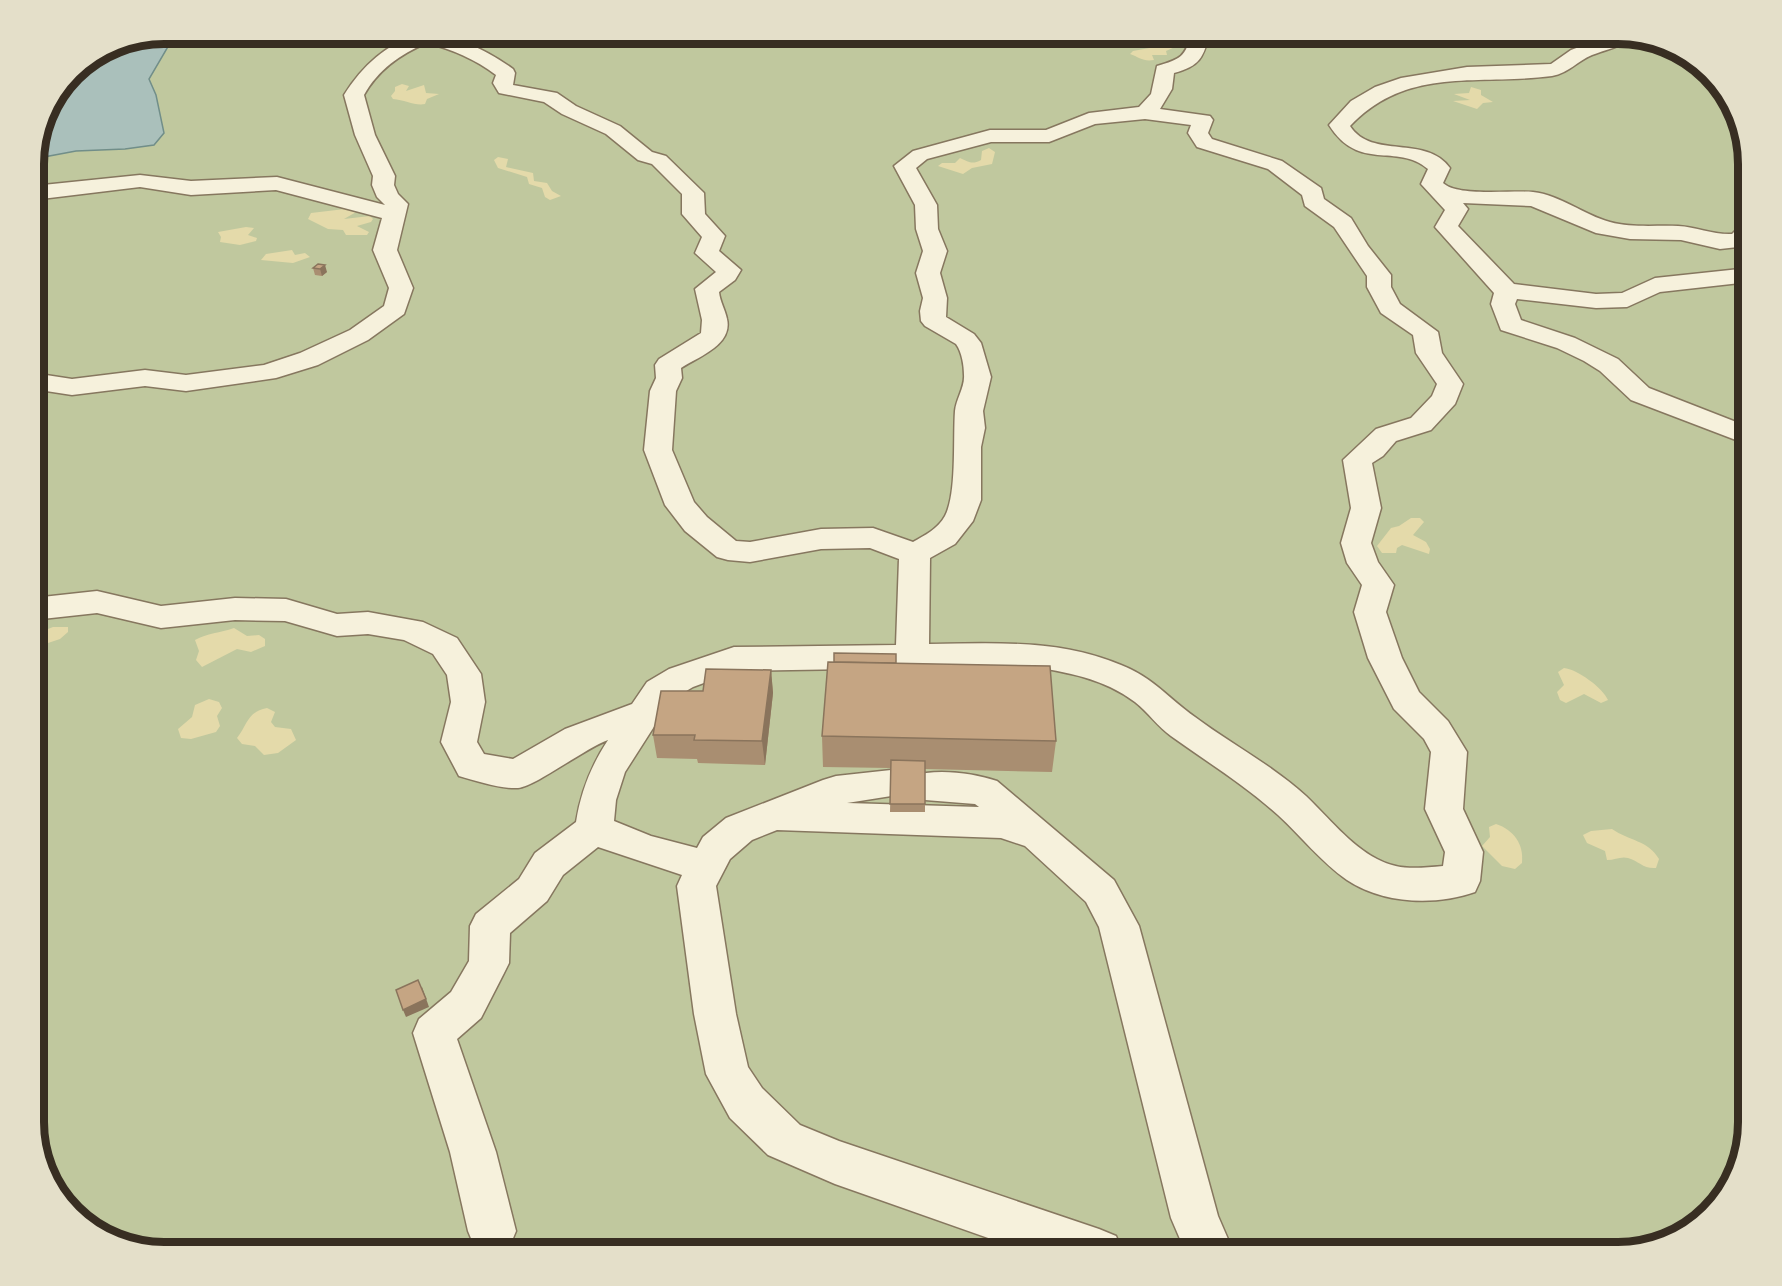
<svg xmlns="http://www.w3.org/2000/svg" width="1782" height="1286" font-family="'Roboto Serif',serif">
	<rect width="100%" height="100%" fill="#ebe4c9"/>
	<!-- green -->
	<polygon fill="#c0c89e" points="163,33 1619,33 1698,60 1735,105 1749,163 1749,1123 1722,1202 1677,1239 1619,1253 163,1253 84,1226 50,1187 33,1131 33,155 46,106 77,66 114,43"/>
	<!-- sand -->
	<g fill="#e4daaa">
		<path d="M1158 41 1175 47 1166 51 1167 55H1152L1154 60C1143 62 1139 57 1130 54L1133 51 1155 47Z"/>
		<path d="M402 84 409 86 406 91 424 85 426 93 439 94 427 99 425 104C415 106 405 100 393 99L391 96 395 91V87Z"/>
		<polygon points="1471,87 1481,90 1481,95 1493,102 1483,103 1477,109 1453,101 1470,100 1454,94 1469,93"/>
		<path d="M989 148 995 152 992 164 972 168 963 174 938 166 942 163H955L960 158C969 162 972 165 981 160L982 151Z"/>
		<polygon points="498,157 508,159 506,167 533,173 534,181 547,183 552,191 561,196 550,200 545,197 542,188 529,184 527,177 498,168 494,160"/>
		<polygon points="345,209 358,211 344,219 370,216 373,219 371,222 357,226 369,232 367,235 346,235 343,230 328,229 308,219 311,213"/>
		<polygon points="246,227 254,228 248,235 257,238 256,241 240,245 220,242 221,237 218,232"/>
		<polygon points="292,250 295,255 305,253 310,257 293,263 261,260 266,254"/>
		<polygon points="1411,518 1420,518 1424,522 1413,535 1426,542 1430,549 1429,554 1402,545 1397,548 1396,553 1382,553 1377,546 1391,528 1399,526"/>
		<polygon points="53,627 68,627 68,632 60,639 33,648 33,635"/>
		<path d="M234 628 247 636 259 635 265 639V646L251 652 237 649 202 667 196 660 199 651 195 640C207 633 220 633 234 628Z"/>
		<path d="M1564 668C1577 669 1603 688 1608 700L1601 703 1584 694 1566 703 1560 700 1557 692 1564 685 1558 672Z"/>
		<polygon points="209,699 219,702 222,708 217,716 220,726 216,732 191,739 181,738 178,729 192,717 195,705"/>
		<path d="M267 708 275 712 271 722 275 727 291 729 296 740 278 753 264 755 255 746 242 744 237 738C248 724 247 712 267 708Z"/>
		<path d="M1496 824C1514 830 1524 844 1522 863L1515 869 1502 866 1482 846 1490 837 1489 827Z"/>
		<path d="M1612 829C1629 841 1648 840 1659 859L1656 868C1643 869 1639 861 1628 858 1621 856 1615 860 1607 860L1605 851 1587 843 1583 835 1591 831Z"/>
	</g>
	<!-- water -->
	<path fill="#aac0bb" stroke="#718e89" stroke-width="1.5" d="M163 33H176L149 79 156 95 164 133 154 145 125 149 76 151 33 159C33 113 71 61 113 43 128 37 148 36 163 33Z"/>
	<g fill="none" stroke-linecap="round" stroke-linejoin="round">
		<!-- minor casing -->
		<g stroke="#86775f" stroke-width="3">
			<g id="minor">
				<path d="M419 33C452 33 487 50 513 69L515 73 513 85 557 93 576 106 620 126 652 152 666 156 704 193 705 214 725 236 719 251 741 270 735 280 719 292C720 302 725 309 727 319 733 345 698 357 681 368L682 378 676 391 672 450 694 502 707 517 736 541 750 542 821 529 873 528 913 542C925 535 938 529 945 516 957 493 953 439 955 411 956 399 965 387 964 375 964 366 962 352 956 344L925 326 921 321 920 311 923 298 916 273 923 251 916 229 915 205 894 166 913 151 990 130H1046L1089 113 1139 107 1151 94 1157 66C1181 59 1185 57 1192 33H1210C1203 58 1200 66 1174 73L1172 89 1160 109 1210 116 1213 120 1208 133 1212 139 1282 161 1321 188 1324 199 1351 218 1368 246 1391 275V287L1400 304 1438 332 1442 353 1463 384 1455 404 1431 430 1396 441 1383 456 1372 463 1381 508 1371 543 1378 562 1394 585 1386 612 1402 658 1419 692 1448 721 1467 752 1463 809 1483 852 1480 881 1475 892C1435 906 1383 904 1347 880 1321 862 1301 836 1278 815 1245 785 1207 762 1171 736 1158 727 1148 712 1135 702 1103 678 1066 672 1028 666L736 671 693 687 671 700 625 772 616 800 614 821 651 836 697 848 703 837 726 818 823 780 836 776 891 770 904 774 909 783 912 776C937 768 973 773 997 781L1114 880 1139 926 1218 1216 1234 1253H1186L1171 1218 1099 927 1086 902 1025 846 1001 838 777 830 752 840 730 859 716 886 736 1014 748 1067 762 1088 800 1125 839 1141 1099 1229 1116 1236 1123 1253H1031L835 1184 768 1155 730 1118 706 1074 694 1014 677 886 682 875 598 847 563 875 547 901 510 933 509 963 503 975 481 1018 457 1039 496 1152 516 1231 509 1248 496 1253 475 1248 468 1231 450 1152 413 1033 419 1019 451 992 469 961 470 926 476 914 519 879 535 853 576 822C581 791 591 766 608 740 584 749 536 786 518 788 501 789 476 781 459 776L441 742 451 702 447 675 433 654 404 640 368 634 337 636 285 621 235 620 161 628 97 613 33 620V598L97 591 161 606 235 598 286 599 337 614 368 612 423 622 457 638 481 674 485 702 477 742 484 754 513 759 565 729 632 704 647 682 669 669 734 647 896 645 899 559 870 548 821 549 750 562 728 560 717 557 685 531 665 505 644 450 650 391 656 378 655 365 659 359 701 333 702 320 695 289 716 272 695 253 702 237 682 214V194L652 164 638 160 606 134 562 114 544 102 499 93 493 83 496 75C475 59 451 49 427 43 400 54 378 70 364 95L375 135 395 176 394 185 398 194 408 204 397 250 413 288 404 314 368 340 318 365 276 378 186 391 145 386 72 395 33 389V373L72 379 145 370 186 375 264 365 300 353 350 330 384 306 389 288 373 250 382 218 276 190 191 195 140 187 33 200V186L140 175 191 181 277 177 385 205 377 197 372 185 373 176 355 135 344 95C363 65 386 45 419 33ZM1145 119 1191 125 1188 133 1197 147 1268 169 1302 195 1305 206 1334 227 1367 276V287L1381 313 1413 335 1416 353 1437 384 1432 396 1411 418 1376 429 1343 460 1351 508 1341 543 1347 563 1362 585 1354 612 1368 658 1394 709 1424 739 1431 752 1425 809 1445 852 1443 866C1419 868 1399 871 1377 859 1350 845 1328 817 1306 796 1272 765 1231 744 1195 717 1168 698 1154 678 1121 665 1059 639 995 643 929 644L930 558 955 544 973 521 981 500V447L985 428 983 411 991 377 981 343 974 334 946 317 947 298 940 273 947 251 938 229 937 205 916 168 927 159 991 142H1049L1095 124ZM907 787 912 796 925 800 975 804 979 807 847 803 904 794Z"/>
				<polygon points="557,33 609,36 696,33 687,38 609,46 560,37"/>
				<path d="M1617 33 1634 38C1623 46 1605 50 1592 55 1577 61 1569 73 1552 76 1478 86 1408 65 1350 126 1372 160 1426 134 1450 168L1443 183C1458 197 1512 190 1533 192 1560 195 1584 215 1610 222 1632 228 1656 225 1678 226 1697 227 1714 235 1732 234L1741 225 1749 223 1747 246 1720 249 1681 240 1630 239 1596 233 1531 206 1463 203 1468 209 1458 226 1514 284 1596 294 1622 293 1655 278 1749 268V282L1660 292 1627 307 1596 308 1517 299 1515 304 1521 320 1575 338 1618 359 1649 388 1749 427V445L1631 400 1600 371 1584 361 1557 348 1501 330 1491 304 1494 293 1435 227 1445 210 1421 184 1428 169C1396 142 1359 173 1329 125L1351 101 1375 87 1401 78 1467 67 1551 64 1571 50Z"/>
			</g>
		</g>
		<!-- minor -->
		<use href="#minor" fill="#f6f1dc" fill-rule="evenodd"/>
	</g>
	<!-- wall -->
	<g fill="#a98e71">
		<polygon points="318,264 327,272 322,276 315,275 313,268"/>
		<polygon points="896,663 1056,741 1052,772 925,769 925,812 890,812 891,768 823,767 822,736"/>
		<polygon points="771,670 773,693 765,765 698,763 697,759 657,758 653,735 703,691"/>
	</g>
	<!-- shaded-wall -->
	<g fill="#8a745c">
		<polygon points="325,265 327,272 322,276 320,269"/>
		<polygon points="771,670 773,693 765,765 762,741"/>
		<polygon points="422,987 429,1007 406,1017 403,1010"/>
	</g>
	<!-- building -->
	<g fill="#c5a583" stroke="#8a745c" stroke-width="1.5">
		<polygon points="318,264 325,265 320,269 313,268"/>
		<polygon points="834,653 896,654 896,663 834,662"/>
		<polygon points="828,662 1050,666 1056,741 822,736"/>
		<polygon points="706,669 771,670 762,741 694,740 695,735 653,735 661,691 703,691"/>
		<polygon points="891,760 925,761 925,804 890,804"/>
		<polygon points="418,980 426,999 403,1010 396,990"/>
	</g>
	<!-- crop -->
	<path d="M0 0H1782V1286H0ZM164 44H1618A120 120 0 0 1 1738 164V1122A120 120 0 0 1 1618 1242H164A120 120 0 0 1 44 1122V164A120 120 0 0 1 164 44Z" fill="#e4dfc9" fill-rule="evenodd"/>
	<path fill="none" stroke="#382e22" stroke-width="8" d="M164 44H1618A120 120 0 0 1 1738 164V1122A120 120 0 0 1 1618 1242H164A120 120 0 0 1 44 1122V164A120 120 0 0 1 164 44Z"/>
</svg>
